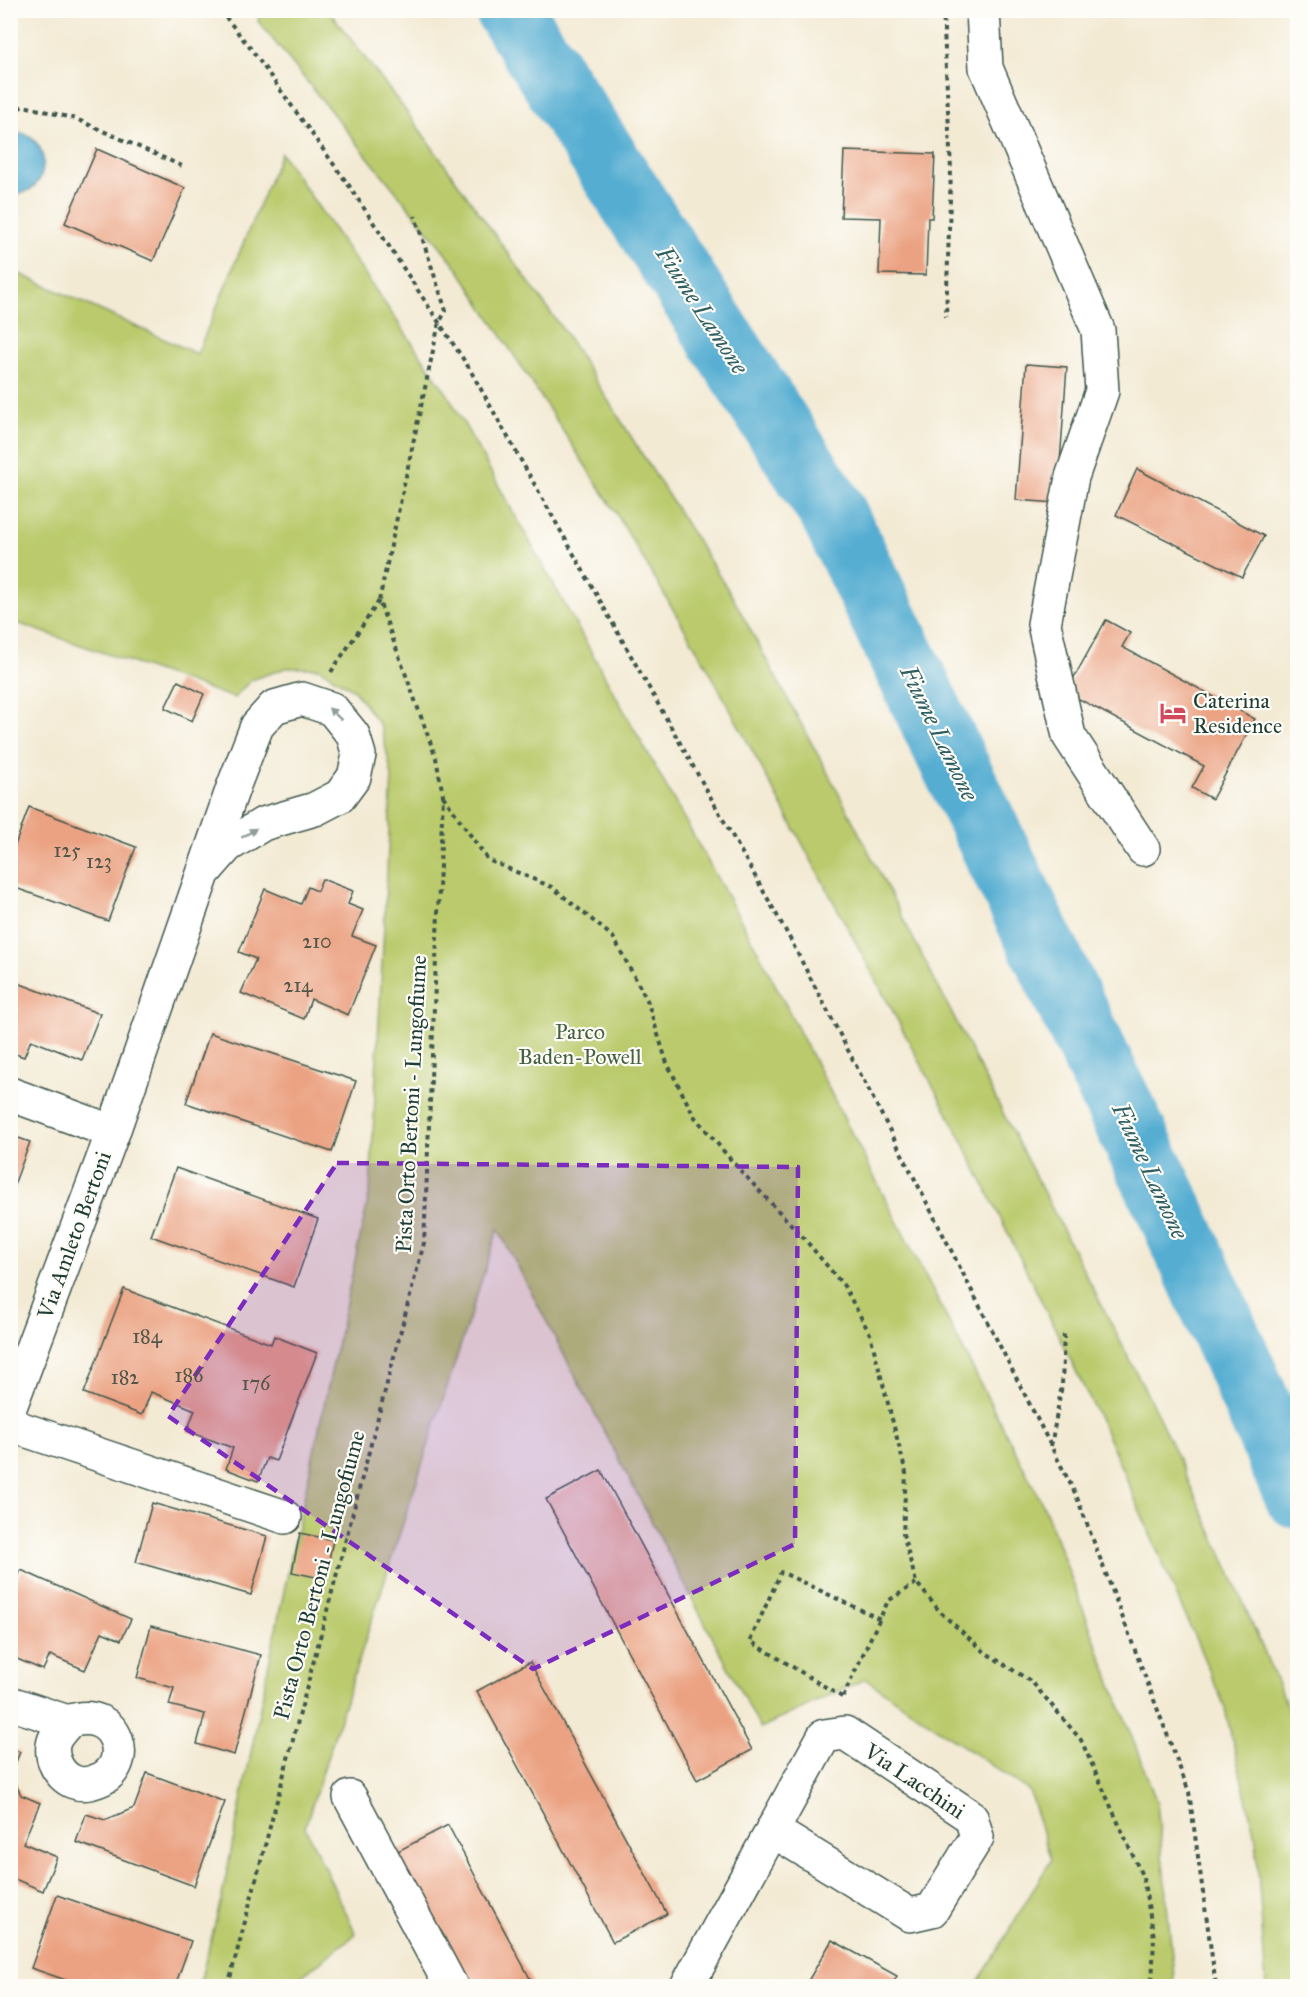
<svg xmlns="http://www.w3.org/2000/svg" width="1308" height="1997" font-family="'IM FELL Great Primer',serif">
	<rect width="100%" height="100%" fill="#fdfcf7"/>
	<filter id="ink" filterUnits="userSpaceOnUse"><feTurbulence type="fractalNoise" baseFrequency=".0167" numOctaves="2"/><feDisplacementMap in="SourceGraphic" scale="12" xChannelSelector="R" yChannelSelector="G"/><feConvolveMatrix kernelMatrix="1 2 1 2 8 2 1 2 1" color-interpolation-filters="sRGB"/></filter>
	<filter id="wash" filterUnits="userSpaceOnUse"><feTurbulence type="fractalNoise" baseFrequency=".008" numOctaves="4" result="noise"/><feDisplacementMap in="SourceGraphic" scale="24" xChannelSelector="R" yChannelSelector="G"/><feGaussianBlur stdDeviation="1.35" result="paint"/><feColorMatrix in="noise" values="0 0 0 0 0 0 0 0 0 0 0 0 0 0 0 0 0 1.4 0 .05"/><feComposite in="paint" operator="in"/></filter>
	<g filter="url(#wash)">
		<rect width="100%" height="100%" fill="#f3ead4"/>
		<!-- green -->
		<g fill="#baca6c" stroke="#6c8450" stroke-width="1.5">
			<polygon points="261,11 329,11 412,119 566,334 732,596 838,792 1155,1409 1231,1574 1297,1729 1297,1986 1266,1986 1256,1840 1224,1705 1105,1430 961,1138 705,663 616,513 457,267 258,21"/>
			<polygon points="281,153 448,395 759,953 1045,1509 1157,1803 1175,1986 970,1986 977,1984 1051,1860 1029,1791 865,1679 760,1728 498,1229 305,1827 356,1934 289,1986 199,1986 222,1896 278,1619 370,1191 392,776 381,727 354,690 319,668 286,668 251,680 234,698 11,621 11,270 197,354"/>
		</g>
		<!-- water -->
		<path fill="#55add2" stroke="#3a7583" stroke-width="1.5" d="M11 132C54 130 54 197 11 194Z"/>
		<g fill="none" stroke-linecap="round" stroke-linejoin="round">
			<!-- river -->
			<polyline stroke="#55add2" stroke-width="68" points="509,10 832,511 1171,1212 1298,1495"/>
		</g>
		<g id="blocks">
			<!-- building -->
			<g fill="#eba282">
				<polygon points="97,149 185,188 153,261 65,223"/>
				<polygon points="844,151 935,154 932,218 928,218 926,275 879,274 881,218 841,217"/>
				<polygon points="1026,364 1067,367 1057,503 1016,500"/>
				<polygon points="1137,469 1264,536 1242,577 1116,515"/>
				<polygon points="1106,620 1130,633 1122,647 1255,719 1212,799 1192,788 1204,766 1066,692"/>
				<polygon points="178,681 204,694 192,721 165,708"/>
				<polygon points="29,807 136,847 108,921 10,886 10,859"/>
				<polygon points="322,879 353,891 348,904 363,910 352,936 376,945 348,1015 311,999 304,1019 241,993 256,959 239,952 265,889 301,904 308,887 317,891"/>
				<polygon points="10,980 100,1014 82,1060 31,1040 24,1057 10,1052"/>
				<polygon points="210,1033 356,1081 332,1152 186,1103"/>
				<polygon points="10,1135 30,1142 11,1193 10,1193"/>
				<polygon points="176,1168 318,1219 294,1287 151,1236"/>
				<polygon points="124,1289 271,1344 274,1336 317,1353 276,1461 267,1458 258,1481 226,1469 233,1448 187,1431 195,1410 151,1392 142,1415 84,1393"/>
				<polygon points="601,1470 752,1750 697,1780 546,1499"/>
				<polygon points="152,1503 267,1536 251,1595 136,1562"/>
				<polygon points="300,1533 333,1540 325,1579 292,1572"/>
				<polygon points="21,1570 131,1619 121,1640 102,1632 85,1670 50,1655 43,1670 10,1656 10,1594"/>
				<polygon points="151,1626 261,1655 234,1755 197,1744 205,1714 169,1705 174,1688 137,1678"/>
				<polygon points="530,1662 667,1914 613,1942 477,1691"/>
				<polygon points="10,1748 20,1752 11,1774 21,1795 40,1803 23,1843 57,1857 43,1891 10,1877"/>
				<polygon points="147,1773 225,1802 194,1886 76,1842 86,1814 105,1820 134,1808"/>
				<polygon points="448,1825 534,1986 465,1986 394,1853"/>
				<polygon points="57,1895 191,1941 175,1986 83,1986 31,1968"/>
				<polygon points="832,1940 897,1976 891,1986 805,1986"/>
			</g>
		</g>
	</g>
	<g filter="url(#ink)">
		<use href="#blocks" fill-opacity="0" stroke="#3f574c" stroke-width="1.5"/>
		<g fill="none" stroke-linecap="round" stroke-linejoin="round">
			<!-- minor casing -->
			<g stroke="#3f574c" stroke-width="36">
				<g id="minor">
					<polyline points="983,10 986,68 1098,330 1102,391 1072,477 1044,624 1069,736 1143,849"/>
					<polyline points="10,1094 113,1132"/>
					<polyline points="10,1407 113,1132 234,785 257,726 274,707 302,699 332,709 353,735 359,755 354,777 340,796 315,809 263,824 227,846 205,871"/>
					<polyline points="10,1425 285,1517"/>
					<path d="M10 1703 68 1722C118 1703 137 1768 96 1781 88 1784 82 1785 74 1782 57 1776 47 1752 56 1737 59 1732 64 1727 68 1722"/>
					<polyline points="350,1797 451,1986"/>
					<polyline points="687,1986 824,1736 845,1733 971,1817 977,1837 932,1910 910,1915 772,1830"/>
				</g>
			</g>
			<!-- path -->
			<g stroke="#3f574c" stroke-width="4" stroke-dasharray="4.5 4.5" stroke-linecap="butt">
				<polyline points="220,10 251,49 350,187 469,368 787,933 903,1156 1076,1495 1189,1792 1216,1986"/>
				<polyline points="943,10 951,170 946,317"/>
				<polyline points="10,112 24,106 76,119 182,166"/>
				<polyline points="331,672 379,601"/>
				<polyline points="443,796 488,860 552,887 613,937 647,1000 667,1063 694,1116 737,1167 802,1236 844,1286 870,1334 906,1473 903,1534 916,1582 941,1613 986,1653 1032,1682 1081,1740 1143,1878 1154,1937 1152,1986"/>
				<polyline points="1051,1446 1062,1385 1064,1331"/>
				<polyline points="842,1697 750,1641 781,1572 880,1619"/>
				<polyline points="843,1697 888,1601 916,1583"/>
				<polyline points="228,1986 424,1243 443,795 436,758 379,601 439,323 446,311 415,216"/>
			</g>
			<!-- minor -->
			<use href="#minor" stroke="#fff" stroke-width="33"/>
		</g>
		<!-- one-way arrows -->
		<defs><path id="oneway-solid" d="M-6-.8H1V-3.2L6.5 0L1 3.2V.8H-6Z" transform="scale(1.5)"/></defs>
		<g fill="#8f9e9a">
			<use href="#oneway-solid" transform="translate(335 714) rotate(-137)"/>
			<use href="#oneway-solid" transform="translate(249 833) rotate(-32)"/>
		</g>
	</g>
	<!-- marked area -->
	<path fill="#7b2cbf" fill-opacity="0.2" stroke="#7b2cbf" stroke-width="4.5" stroke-dasharray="12 8" stroke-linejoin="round" d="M337 1163 798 1167 795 1544 533 1669 168 1416Z"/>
	<!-- icons -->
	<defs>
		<g id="hotel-bare" transform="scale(2.07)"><path d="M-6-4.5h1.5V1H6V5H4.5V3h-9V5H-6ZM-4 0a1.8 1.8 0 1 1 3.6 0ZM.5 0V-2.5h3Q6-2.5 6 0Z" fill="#d1495b" stroke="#fdfcf7" stroke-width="2.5" paint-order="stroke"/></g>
	</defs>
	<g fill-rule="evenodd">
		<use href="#hotel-bare" x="1173" y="713"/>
	</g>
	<g text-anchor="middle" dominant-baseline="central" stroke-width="4.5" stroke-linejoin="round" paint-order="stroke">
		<!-- number labels -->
		<g font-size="20" fill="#525648">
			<text x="67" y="850">125</text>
			<text x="99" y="861">123</text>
			<text x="317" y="941">210</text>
			<text x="298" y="985">214</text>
			<text x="147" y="1336">184</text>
			<text x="189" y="1375">186</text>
			<text x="125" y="1377">182</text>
			<text x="256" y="1383">176</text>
		</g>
		<!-- poi labels -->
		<g font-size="22" fill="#1f3d34" stroke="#fdfcf7" text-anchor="start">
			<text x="1193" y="700">Caterina<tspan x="1193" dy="25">Residence</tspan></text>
		</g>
		<!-- park labels -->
		<g font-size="22" fill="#466042" stroke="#fdfcf7">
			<text x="580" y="1031">Parco<tspan x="580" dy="25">Baden-Powell</tspan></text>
		</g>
		<!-- street labels -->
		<g font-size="22" fill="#1f3d34" stroke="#fdfcf7">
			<text transform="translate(411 1104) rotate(-87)">Pista Orto Bertoni - Lungofiume</text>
			<text transform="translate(74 1235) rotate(-70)">Via Amleto Bertoni</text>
			<text transform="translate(319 1575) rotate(-75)">Pista Orto Bertoni - Lungofiume</text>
			<text transform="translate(915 1781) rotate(34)">Via Lacchini</text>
		</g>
		<!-- water labels -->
		<g font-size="24" font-style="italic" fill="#2f5f63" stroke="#fdfcf7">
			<text transform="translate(702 310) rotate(57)">Fiume Lamone</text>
			<text transform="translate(939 733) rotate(64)">Fiume Lamone</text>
			<text transform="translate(1150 1171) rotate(65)">Fiume Lamone</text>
		</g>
	</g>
	<!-- margin -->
	<rect width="1308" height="1997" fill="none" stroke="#fdfcf7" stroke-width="36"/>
</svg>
